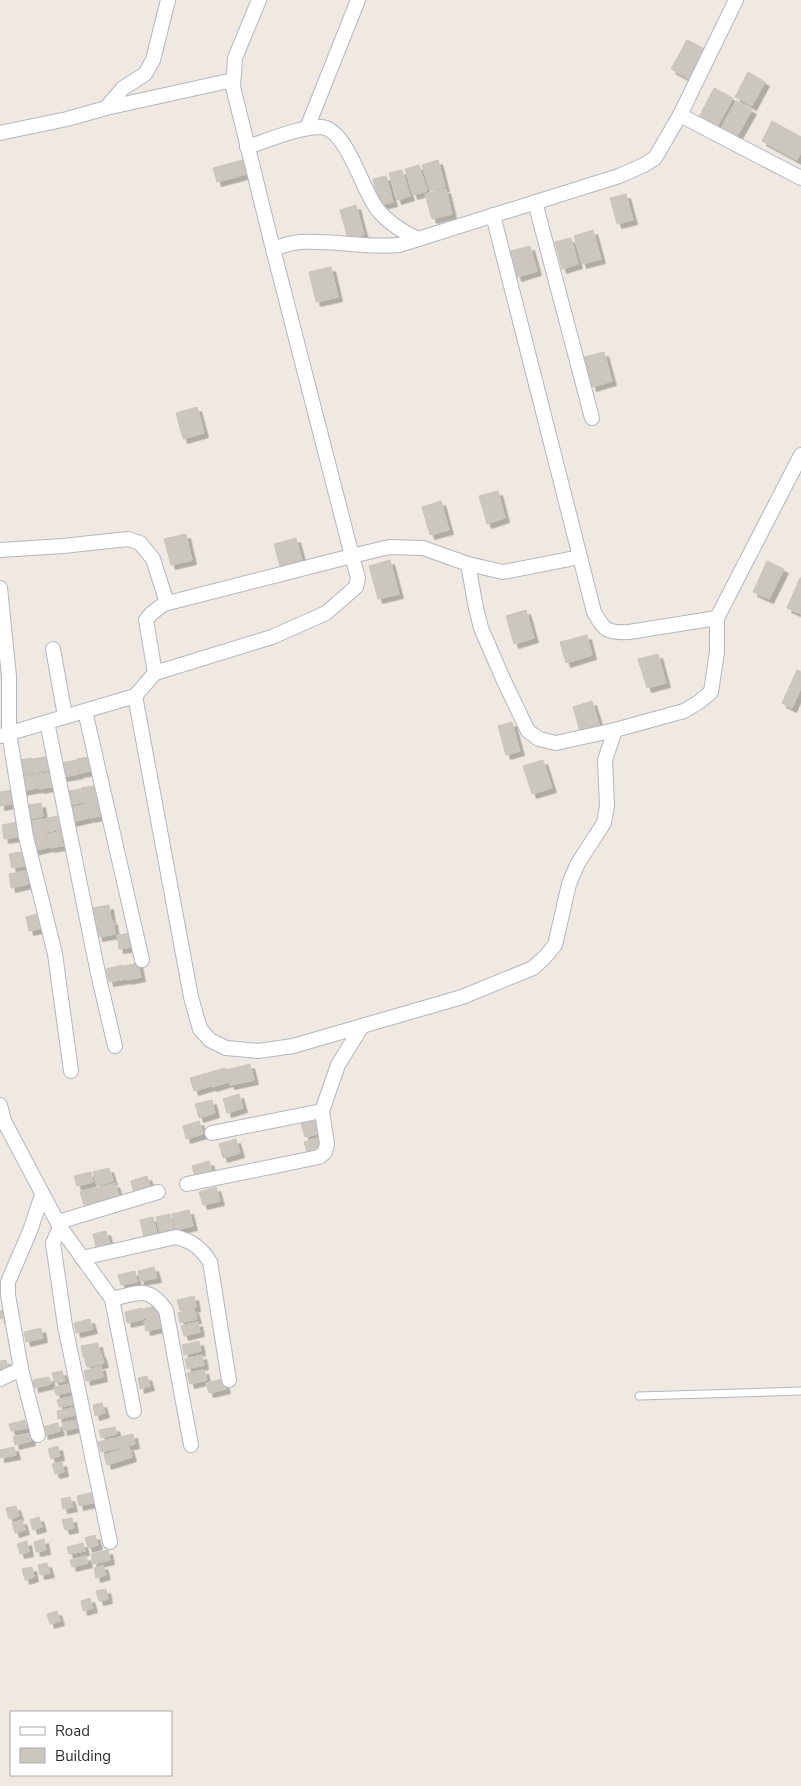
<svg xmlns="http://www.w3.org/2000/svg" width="801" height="1786" font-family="'Nunito Sans',sans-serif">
	<defs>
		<filter id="shadow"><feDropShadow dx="4.5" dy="4.5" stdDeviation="0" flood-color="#0004"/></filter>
	</defs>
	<rect width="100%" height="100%" fill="#efe9e1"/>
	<!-- building -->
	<g fill="#cbc7bf" stroke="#cbc5ba" filter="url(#shadow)">
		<polygon points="687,40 707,50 691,80 671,69"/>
		<polygon points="748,72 765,82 752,106 735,97"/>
		<polygon points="714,88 733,98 717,127 699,117"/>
		<polygon points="736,101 752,110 736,138 720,130"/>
		<polygon points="772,121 801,137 801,152 797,160 762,141"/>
		<polygon points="243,160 247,174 217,182 213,168"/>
		<polygon points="438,160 445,187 430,191 422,165"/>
		<polygon points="419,165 427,191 413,195 405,169"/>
		<polygon points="402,170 410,196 397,200 389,173"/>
		<polygon points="386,176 393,202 380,205 373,179"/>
		<polygon points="446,189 452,214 432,219 425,194"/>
		<polygon points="626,194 633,220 617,224 610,198"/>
		<polygon points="356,205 364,235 348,239 340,210"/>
		<polygon points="593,230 601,259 582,264 574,236"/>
		<polygon points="571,238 578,264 562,269 555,242"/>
		<polygon points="530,246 537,271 517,277 510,251"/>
		<polygon points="331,267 338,297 316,302 309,272"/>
		<polygon points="604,352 612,381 592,387 584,357"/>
		<polygon points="197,407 204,433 183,439 176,413"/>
		<polygon points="498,491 505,518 487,524 479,496"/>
		<polygon points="441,501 449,530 430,535 422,507"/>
		<polygon points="186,534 192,560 171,565 164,539"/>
		<polygon points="296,538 303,564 281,570 274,544"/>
		<polygon points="390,560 399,594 378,599 369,566"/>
		<polygon points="767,561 784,569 769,599 753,592"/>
		<polygon points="800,578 801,578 801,614 787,608"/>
		<polygon points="526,610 534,638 514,644 506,616"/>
		<polygon points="587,635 592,655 566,663 560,642"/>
		<polygon points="658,654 666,683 647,688 638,659"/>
		<polygon points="797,670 801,672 801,688 792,708 782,703"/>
		<polygon points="592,701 601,730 581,735 573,707"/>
		<polygon points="512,722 520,751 506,755 498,726"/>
		<polygon points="50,756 53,769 36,773 33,759"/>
		<polygon points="94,756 97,770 80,773 77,759"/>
		<polygon points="32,758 35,772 18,775 15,761"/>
		<polygon points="77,760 79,774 62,777 60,763"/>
		<polygon points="543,760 552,788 532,794 523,766"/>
		<polygon points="53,772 56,786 39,789 36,775"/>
		<polygon points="36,774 38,788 21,791 19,777"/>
		<polygon points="98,785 101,799 84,803 81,788"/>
		<polygon points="80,789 83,802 66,806 63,792"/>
		<polygon points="12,790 15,803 0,806 0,792"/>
		<polygon points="103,801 106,815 89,818 86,804"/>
		<polygon points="41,803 43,816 26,820 24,806"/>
		<polygon points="86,804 88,818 71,822 69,808"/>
		<polygon points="61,815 63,829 46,832 44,819"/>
		<polygon points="43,819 46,833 29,836 26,822"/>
		<polygon points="18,822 21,836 4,839 2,825"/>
		<polygon points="64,831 67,845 50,848 48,834"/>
		<polygon points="46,833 49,847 32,851 30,837"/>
		<polygon points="26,851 29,865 12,868 9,854"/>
		<polygon points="26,871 28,884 11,888 9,874"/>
		<polygon points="109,905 111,919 94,922 92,908"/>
		<polygon points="42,913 46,927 29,931 26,917"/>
		<polygon points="113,920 115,934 98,937 96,923"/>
		<polygon points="131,933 133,947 119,949 117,935"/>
		<polygon points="138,963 141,977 127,980 124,966"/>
		<polygon points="123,965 126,979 109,982 106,969"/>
		<polygon points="250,1064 254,1080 230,1085 226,1070"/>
		<polygon points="225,1068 229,1082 212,1087 208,1073"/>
		<polygon points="207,1073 211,1086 194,1091 190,1078"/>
		<polygon points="239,1094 243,1108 227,1113 223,1099"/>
		<polygon points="212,1100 215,1113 199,1118 195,1104"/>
		<polygon points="317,1119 321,1133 305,1137 301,1124"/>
		<polygon points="199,1121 203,1134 186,1139 183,1126"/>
		<polygon points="320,1137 324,1151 308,1156 304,1142"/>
		<polygon points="236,1139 240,1153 223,1158 219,1144"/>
		<polygon points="209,1161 213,1175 196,1180 192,1166"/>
		<polygon points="109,1168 113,1181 97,1186 93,1172"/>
		<polygon points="91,1172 93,1182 77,1186 74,1176"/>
		<polygon points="147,1176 151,1189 134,1194 131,1181"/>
		<polygon points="115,1183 119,1196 102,1201 98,1188"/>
		<polygon points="97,1187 101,1200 84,1205 80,1192"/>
		<polygon points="216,1187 220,1201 203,1205 199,1192"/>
		<polygon points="189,1210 193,1226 176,1230 172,1214"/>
		<polygon points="170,1214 174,1231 160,1234 156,1217"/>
		<polygon points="153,1217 157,1234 144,1237 140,1220"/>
		<polygon points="106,1231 111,1248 97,1251 93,1234"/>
		<polygon points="154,1267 157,1278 140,1281 138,1271"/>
		<polygon points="135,1271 137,1282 121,1285 118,1275"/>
		<polygon points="194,1296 196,1307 180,1311 177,1300"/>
		<polygon points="160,1305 162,1315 146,1319 143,1309"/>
		<polygon points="142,1308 144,1319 127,1323 125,1312"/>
		<polygon points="194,1309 197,1319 180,1323 178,1313"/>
		<polygon points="3,1310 5,1318 0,1319 0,1311"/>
		<polygon points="160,1317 163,1327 146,1331 144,1321"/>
		<polygon points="90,1319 93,1329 76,1333 74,1323"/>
		<polygon points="198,1322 200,1332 184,1336 181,1326"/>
		<polygon points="41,1328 43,1338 26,1342 24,1332"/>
		<polygon points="199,1341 201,1351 184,1355 182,1345"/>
		<polygon points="98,1343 100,1353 83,1357 81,1346"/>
		<polygon points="101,1353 104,1363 87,1367 84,1357"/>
		<polygon points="202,1355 204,1365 187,1369 185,1359"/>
		<polygon points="6,1360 9,1370 0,1372 0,1361"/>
		<polygon points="101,1366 103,1377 86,1381 84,1371"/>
		<polygon points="204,1370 207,1380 190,1384 187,1373"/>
		<polygon points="62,1371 65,1381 55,1383 52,1373"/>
		<polygon points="147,1376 150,1386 140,1389 138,1378"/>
		<polygon points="49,1377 51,1384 34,1388 33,1380"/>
		<polygon points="223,1379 226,1389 209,1393 206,1383"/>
		<polygon points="70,1384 72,1391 56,1395 54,1387"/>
		<polygon points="74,1396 75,1404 59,1407 57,1400"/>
		<polygon points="102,1403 105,1413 95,1416 93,1405"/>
		<polygon points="73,1408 75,1415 58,1419 57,1411"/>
		<polygon points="25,1420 27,1428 11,1431 9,1424"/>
		<polygon points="78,1420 80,1427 63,1431 62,1423"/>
		<polygon points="58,1423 60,1431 44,1435 42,1427"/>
		<polygon points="115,1427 117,1434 101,1438 99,1430"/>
		<polygon points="29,1434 31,1441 15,1445 13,1437"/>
		<polygon points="133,1434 135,1444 119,1448 116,1438"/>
		<polygon points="115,1438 118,1448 101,1452 98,1442"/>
		<polygon points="58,1446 60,1456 51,1459 48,1449"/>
		<polygon points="14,1447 16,1455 0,1458 0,1450"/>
		<polygon points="129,1447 132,1457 107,1465 104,1455"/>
		<polygon points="62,1462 64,1472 55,1474 52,1464"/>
		<polygon points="94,1492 96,1502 79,1506 77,1496"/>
		<polygon points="70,1497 73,1507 63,1509 61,1499"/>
		<polygon points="16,1506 19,1516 9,1519 6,1508"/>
		<polygon points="39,1517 42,1527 33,1530 30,1520"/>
		<polygon points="72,1518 74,1528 65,1530 62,1520"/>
		<polygon points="22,1520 25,1530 15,1533 12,1523"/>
		<polygon points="95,1535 98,1545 88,1548 85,1538"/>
		<polygon points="44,1539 46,1550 36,1552 34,1542"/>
		<polygon points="27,1541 29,1552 20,1554 17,1544"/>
		<polygon points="83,1543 85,1551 69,1554 67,1547"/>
		<polygon points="108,1550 110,1560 93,1564 91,1554"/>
		<polygon points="86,1556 88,1563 72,1567 70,1560"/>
		<polygon points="47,1563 50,1573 40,1575 38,1565"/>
		<polygon points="103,1565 106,1575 96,1578 94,1568"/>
		<polygon points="32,1567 34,1577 25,1580 22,1569"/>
		<polygon points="106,1589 108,1599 99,1601 96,1591"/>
		<polygon points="90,1598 93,1608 83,1611 81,1601"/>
		<polygon points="57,1611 60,1621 50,1624 47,1614"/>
	</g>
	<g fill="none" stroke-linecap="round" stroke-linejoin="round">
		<!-- lane casing -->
		<g stroke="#b4b7c1" stroke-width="9">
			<polyline id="lane" points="639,1396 801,1391"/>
		</g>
		<!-- street casing -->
		<g stroke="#b4b7c1" stroke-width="16">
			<g id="street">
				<polyline points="259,0 235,58 233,87 273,249"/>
				<polyline points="106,108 233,80"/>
				<polyline points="680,115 801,178"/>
				<polyline points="307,128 358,0"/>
				<polyline points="0,133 67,119 106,108 123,88 145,74 153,60 168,0"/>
				<path d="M247 147C269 140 299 127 321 127 347 128 363 193 378 210 389 224 403 232 418 239"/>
				<polyline points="535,202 592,418"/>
				<path d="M493 215 594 612C604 631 608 633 629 632L717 618"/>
				<polyline points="0,550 63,546 128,539 140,543 153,559 167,603"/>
				<polyline points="468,564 476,608 481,628 504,681 528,731 539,739 556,743 615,730"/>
				<polyline points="0,588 9,676 9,733 26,837 55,954 71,1071"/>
				<polyline points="53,649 65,716"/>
				<polyline points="155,673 272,637 326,613 356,587 358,578 352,556 389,547 423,548 468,564 503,572 580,557"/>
				<polyline points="135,696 191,997 200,1029 210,1040 226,1048 258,1051 293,1046 462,997 533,968 545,957 555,945 569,884 578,863 604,823 607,806 605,760 615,730 684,711 699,702 711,692 717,652 717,618 801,455"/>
				<polyline points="85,711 142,960"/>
				<polyline points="47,722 99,978 115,1046"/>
				<path d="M0 736 135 696 155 673 146 620 152 613 164 604 352 556 273 249C281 246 291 243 300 242 333 240 366 248 399 245L619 176 644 165 655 158 680 115 736 0"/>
				<polyline points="0,1105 4,1121 60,1227 112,1299 134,1411"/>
				<polyline points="212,1133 322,1111 338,1065 362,1026"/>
				<polyline points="187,1184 319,1157 325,1152 327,1144 322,1111"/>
				<polyline points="58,1222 158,1192"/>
				<polyline points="60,1227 53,1243 65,1326 110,1542"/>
				<path d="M82 1258 176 1237C192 1241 201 1248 210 1262L229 1380"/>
				<path d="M112 1299C138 1293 148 1285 166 1310L191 1445"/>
				<polyline points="0,1379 21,1369"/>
				<polyline points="38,1435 21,1369 8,1295 8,1282 30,1231 42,1195"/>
			</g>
		</g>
		<!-- lane -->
		<use href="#lane" stroke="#fff" stroke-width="7"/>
		<!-- street -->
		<use href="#street" stroke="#fff" stroke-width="14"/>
	</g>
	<!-- legend -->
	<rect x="10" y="1711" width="162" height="65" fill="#ffffff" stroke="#ababab"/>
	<rect x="20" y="1727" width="25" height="8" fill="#ffffff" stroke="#ababab"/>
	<text x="55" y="1736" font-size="15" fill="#2e2e2e">Road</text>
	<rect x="20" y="1748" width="25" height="15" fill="#cbc7bf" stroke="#ababab"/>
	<text x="55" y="1761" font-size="15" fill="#2e2e2e">Building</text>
</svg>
